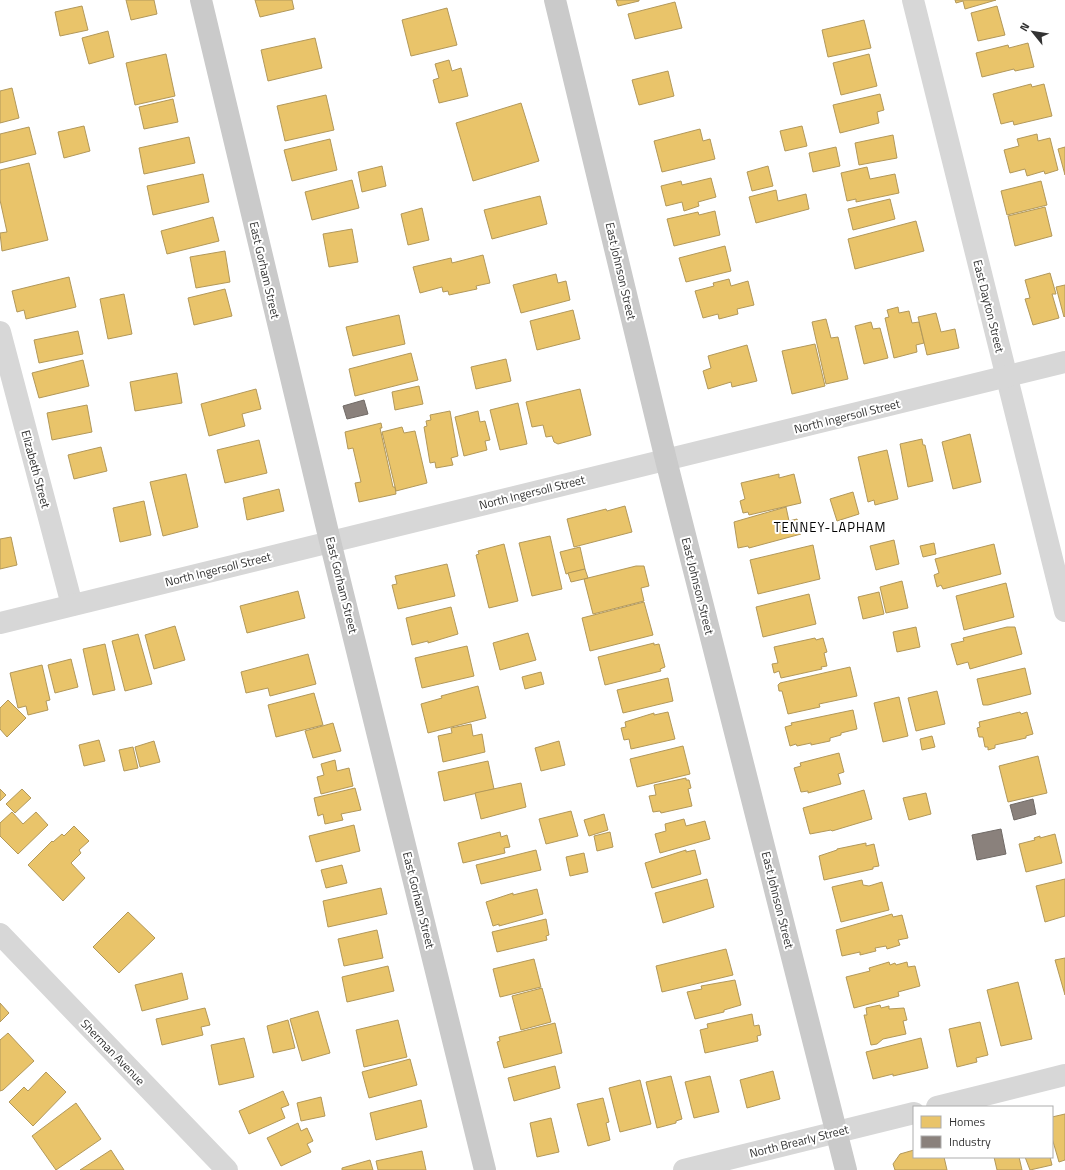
<svg xmlns="http://www.w3.org/2000/svg" width="1065" height="1170" font-family="'Titillium Web',sans-serif">
	<rect width="100%" height="100%" fill="#fff"/>
	<!-- homes -->
	<g fill="#e9c46a" stroke="#b2985a">
		<polygon points="126,0 154,0 157,14 131,20"/>
		<polygon points="255,0 292,0 294,9 260,17"/>
		<polygon points="616,0 639,0 639,1 618,6"/>
		<polygon points="955,0 996,0 965,9 963,1 956,3"/>
		<polygon points="675,2 682,28 635,39 628,14"/>
		<polygon points="82,6 88,30 60,36 55,12"/>
		<polygon points="997,6 1005,35 978,41 971,13"/>
		<polygon points="447,8 457,45 411,56 402,20"/>
		<polygon points="864,20 871,48 828,57 822,30"/>
		<polygon points="108,31 114,57 89,64 82,38"/>
		<polygon points="315,38 322,68 268,81 261,50"/>
		<polygon points="1028,43 1034,67 1015,71 1014,69 982,77 976,53 1008,45 1009,48"/>
		<polygon points="166,54 175,96 135,105 126,63"/>
		<polygon points="869,54 877,86 841,95 833,63"/>
		<polygon points="449,60 452,71 461,68 468,96 439,103 433,80 439,78 435,64"/>
		<polygon points="668,71 674,96 639,105 632,80"/>
		<polygon points="1031,84 1032,87 1044,84 1052,116 1014,125 1013,121 1001,124 993,94"/>
		<polygon points="12,88 19,118 0,123 0,91"/>
		<polygon points="880,94 884,110 877,112 879,123 840,133 833,105"/>
		<polygon points="326,95 334,130 285,141 277,106"/>
		<polygon points="173,99 178,122 144,129 139,107"/>
		<polygon points="521,103 539,161 473,181 456,123"/>
		<polygon points="84,126 90,151 64,158 58,132"/>
		<polygon points="802,126 807,146 785,151 780,131"/>
		<polygon points="29,127 36,154 0,163 0,134"/>
		<polygon points="700,129 703,141 710,139 715,159 662,172 654,141"/>
		<polygon points="1037,134 1038,141 1050,138 1058,170 1045,174 1044,171 1027,176 1025,169 1010,173 1004,150 1019,146 1017,139"/>
		<polygon points="893,135 897,158 859,165 855,143"/>
		<polygon points="189,137 195,163 144,174 139,148"/>
		<polygon points="330,139 337,170 292,181 284,150"/>
		<polygon points="836,147 840,166 813,172 809,153"/>
		<polygon points="1065,147 1065,175 1058,149"/>
		<polygon points="29,163 48,240 2,251 0,233 7,232 0,200 0,170"/>
		<polygon points="382,166 386,186 362,192 358,172"/>
		<polygon points="768,166 773,186 752,191 747,172"/>
		<polygon points="867,167 870,179 895,174 899,193 856,202 856,199 847,201 841,173"/>
		<polygon points="203,174 209,202 153,215 147,186"/>
		<polygon points="711,178 716,197 698,202 699,206 684,211 682,202 666,206 661,186 681,181 682,185"/>
		<polygon points="352,180 359,208 312,220 305,192"/>
		<polygon points="1041,181 1047,205 1007,215 1001,191"/>
		<polygon points="776,190 778,201 806,194 809,209 756,223 749,197"/>
		<polygon points="540,196 547,224 492,239 484,210"/>
		<polygon points="890,199 895,219 853,230 848,209"/>
		<polygon points="1045,207 1052,236 1015,246 1008,216"/>
		<polygon points="422,208 429,240 408,245 401,214"/>
		<polygon points="715,211 720,235 674,246 667,219 698,212 699,215"/>
		<polygon points="213,217 219,241 167,254 161,231"/>
		<polygon points="916,221 924,251 855,269 848,239"/>
		<polygon points="352,229 358,262 329,267 323,234"/>
		<polygon points="725,246 731,271 686,282 679,258"/>
		<polygon points="225,251 230,282 196,288 190,257"/>
		<polygon points="483,255 490,283 476,286 477,289 449,295 448,291 443,292 442,287 420,293 413,267 451,258 452,263"/>
		<polygon points="1050,273 1056,294 1052,294 1059,318 1033,325 1025,299 1030,298 1025,280"/>
		<polygon points="556,274 558,283 566,281 570,300 521,313 513,285"/>
		<polygon points="69,277 76,307 26,319 24,310 17,312 12,291"/>
		<polygon points="729,279 731,286 748,281 754,305 737,309 738,314 719,319 718,314 703,318 695,291 714,286 713,283"/>
		<polygon points="1065,285 1065,316 1064,317 1056,287"/>
		<polygon points="225,289 232,316 194,325 188,298"/>
		<polygon points="124,294 132,334 108,339 100,299"/>
		<polygon points="898,307 899,313 909,311 912,323 919,322 924,343 916,345 917,352 894,358 885,318 889,317 887,310"/>
		<polygon points="573,310 580,339 537,350 530,321"/>
		<polygon points="936,313 941,332 955,329 959,348 927,355 918,317"/>
		<polygon points="399,315 405,344 353,356 346,327"/>
		<polygon points="826,319 831,338 838,337 848,379 826,384 812,322"/>
		<polygon points="871,322 873,329 880,328 888,358 864,364 855,326"/>
		<polygon points="78,331 83,354 39,363 34,340"/>
		<polygon points="815,344 825,386 792,394 782,351"/>
		<polygon points="747,345 757,381 732,387 731,382 708,389 703,371 711,368 708,356"/>
		<polygon points="411,353 418,380 355,396 349,369"/>
		<polygon points="506,359 511,381 476,389 471,367"/>
		<polygon points="83,360 89,386 39,398 32,373"/>
		<polygon points="177,373 182,403 135,411 130,382"/>
		<polygon points="419,386 423,404 395,410 392,392"/>
		<polygon points="256,389 261,409 242,414 245,426 209,436 201,404"/>
		<polygon points="580,389 591,435 558,444 554,442 552,436 546,437 543,425 532,427 526,402"/>
		<polygon points="518,403 527,444 500,450 490,410"/>
		<polygon points="87,405 92,432 52,440 47,413"/>
		<polygon points="450,411 458,456 451,458 453,465 436,468 435,462 430,463 424,427 427,426 426,421 431,420 430,415"/>
		<polygon points="478,411 480,422 485,421 490,440 485,441 487,450 464,456 455,417"/>
		<polygon points="381,423 382,428 380,428 393,487 395,487 396,494 359,502 355,483 361,482 353,448 348,449 345,432"/>
		<polygon points="402,427 404,433 415,431 427,483 396,491 382,432"/>
		<polygon points="970,434 981,482 953,489 942,442"/>
		<polygon points="922,439 923,445 925,445 933,481 908,487 900,444"/>
		<polygon points="259,440 267,473 225,483 217,450"/>
		<polygon points="101,447 107,471 74,479 68,455"/>
		<polygon points="887,450 898,499 875,505 874,500 868,502 858,457"/>
		<polygon points="186,474 198,527 163,536 150,482"/>
		<polygon points="779,474 779,478 794,474 801,503 749,515 748,512 743,513 740,501 745,499 741,483"/>
		<polygon points="279,489 284,511 247,520 243,498"/>
		<polygon points="853,492 859,514 837,521 830,499"/>
		<polygon points="144,501 151,535 120,542 113,508"/>
		<polygon points="625,506 632,532 574,547 567,519 606,509 607,511"/>
		<polygon points="786,507 789,521 797,519 801,534 749,548 748,546 738,548 734,522"/>
		<polygon points="550,536 562,589 532,596 519,543"/>
		<polygon points="11,537 17,565 0,569 0,539"/>
		<polygon points="894,540 899,564 876,570 870,546"/>
		<polygon points="934,543 936,554 923,557 920,546"/>
		<polygon points="504,544 518,601 489,608 476,555 479,554 478,551"/>
		<polygon points="994,544 1001,574 943,589 941,585 937,587 934,575 939,573 935,559"/>
		<polygon points="813,545 820,579 758,594 750,560"/>
		<polygon points="580,547 585,569 566,574 560,552"/>
		<polygon points="447,564 455,596 398,609 392,585 397,584 395,576"/>
		<polygon points="636,566 644,566 649,586 641,588 644,601 593,614 584,579"/>
		<polygon points="585,569 588,578 571,582 568,573"/>
		<polygon points="902,581 908,608 886,613 880,587"/>
		<polygon points="1006,583 1014,617 964,630 956,596"/>
		<polygon points="298,591 305,618 247,633 240,606"/>
		<polygon points="879,592 884,614 863,619 858,597"/>
		<polygon points="809,594 816,624 763,637 756,607"/>
		<polygon points="644,602 653,635 590,651 582,618"/>
		<polygon points="451,607 458,634 428,643 428,641 412,645 406,618"/>
		<polygon points="175,626 185,660 154,669 145,635"/>
		<polygon points="916,627 920,647 897,652 893,632"/>
		<polygon points="1007,627 1015,627 1022,654 970,669 968,662 957,665 951,644 964,641 963,638"/>
		<polygon points="528,633 536,660 500,670 493,643"/>
		<polygon points="138,634 152,684 125,691 112,641"/>
		<polygon points="815,638 816,640 823,638 827,652 824,653 827,666 821,667 822,669 781,678 779,671 774,673 772,664 778,663 774,647"/>
		<polygon points="654,643 654,645 659,644 665,667 660,669 661,671 605,685 598,657"/>
		<polygon points="105,644 115,690 93,695 83,649"/>
		<polygon points="467,646 474,676 422,688 415,658"/>
		<polygon points="308,654 316,684 270,696 268,688 246,693 241,672"/>
		<polygon points="71,659 78,687 55,693 48,665"/>
		<polygon points="42,665 50,700 46,701 48,710 28,715 26,706 18,708 10,673"/>
		<polygon points="850,667 857,696 819,704 820,707 788,714 782,691 779,691 778,685 780,683"/>
		<polygon points="1025,668 1031,694 988,705 983,705 977,679"/>
		<polygon points="541,672 544,684 525,689 522,677"/>
		<polygon points="668,678 673,701 623,713 617,690"/>
		<polygon points="478,686 486,718 428,733 421,704 442,698 441,696"/>
		<polygon points="937,691 945,724 916,731 908,698"/>
		<polygon points="314,693 323,725 276,737 268,705"/>
		<polygon points="899,697 908,736 883,742 874,703"/>
		<polygon points="8,700 26,718 7,737 0,729 0,708"/>
		<polygon points="853,710 857,729 841,733 841,735 830,738 830,741 811,745 811,743 797,746 796,744 790,746 785,727 792,725 791,723"/>
		<polygon points="668,712 675,739 631,749 629,739 624,740 621,728 626,727 625,722 654,713 654,715"/>
		<polygon points="1020,712 1021,714 1027,712 1033,734 1026,736 1026,738 995,745 995,748 988,750 988,747 985,747 983,737 979,737 977,728 980,727 979,722"/>
		<polygon points="333,723 341,751 313,758 305,731"/>
		<polygon points="471,724 473,736 482,734 485,752 443,762 438,736 452,733 451,728"/>
		<polygon points="932,736 935,747 922,750 920,739"/>
		<polygon points="99,740 105,761 84,766 79,745"/>
		<polygon points="154,741 160,762 140,767 135,747"/>
		<polygon points="559,741 565,765 541,771 535,748"/>
		<polygon points="683,746 690,774 637,787 630,759"/>
		<polygon points="133,747 138,768 124,771 119,750"/>
		<polygon points="839,753 844,772 838,774 841,784 808,793 808,791 801,792 794,768 801,766 800,763"/>
		<polygon points="1038,756 1047,793 1008,802 999,766"/>
		<polygon points="335,760 337,771 349,768 353,786 321,794 317,777 324,775 321,764"/>
		<polygon points="488,761 494,789 444,801 438,772"/>
		<polygon points="686,778 686,780 689,780 691,788 688,789 692,806 661,813 660,811 653,812 649,796 656,795 654,785"/>
		<polygon points="521,783 526,807 481,819 475,793"/>
		<polygon points="355,788 361,810 341,814 343,820 325,824 323,814 318,816 314,798"/>
		<polygon points="0,789 6,795 0,801"/>
		<polygon points="22,789 31,798 15,813 6,804"/>
		<polygon points="864,790 872,819 832,831 831,830 810,834 803,808"/>
		<polygon points="926,793 931,814 909,820 903,798"/>
		<polygon points="571,811 578,836 546,844 539,819"/>
		<polygon points="12,812 23,824 36,812 48,825 18,854 0,836 0,823"/>
		<polygon points="604,814 608,830 589,836 584,820"/>
		<polygon points="684,819 686,826 705,821 710,839 660,853 655,834 666,831 665,824"/>
		<polygon points="354,825 360,851 316,862 309,836"/>
		<polygon points="74,826 89,841 79,850 81,853 71,863 85,878 63,901 28,865 52,841 53,842 62,834 64,836"/>
		<polygon points="500,832 501,837 507,835 510,847 504,848 505,853 463,863 458,843"/>
		<polygon points="610,832 613,847 597,851 594,836"/>
		<polygon points="1055,834 1062,863 1026,872 1019,844 1035,840 1034,838 1040,836 1040,838"/>
		<polygon points="866,843 866,846 874,844 879,866 873,867 873,869 824,880 819,856 837,850 837,849"/>
		<polygon points="536,850 541,870 481,884 476,865"/>
		<polygon points="686,850 686,852 695,850 701,874 652,888 645,863"/>
		<polygon points="584,853 588,872 570,876 566,857"/>
		<polygon points="342,865 347,883 326,888 321,870"/>
		<polygon points="707,879 714,907 663,923 655,893"/>
		<polygon points="1065,879 1065,916 1045,922 1036,886"/>
		<polygon points="862,880 863,885 869,886 882,882 889,910 841,922 832,887"/>
		<polygon points="381,888 387,914 328,927 323,901"/>
		<polygon points="537,889 543,914 499,926 499,924 493,926 486,902 513,893 513,895"/>
		<polygon points="128,912 155,938 119,973 93,947"/>
		<polygon points="892,914 893,917 902,915 908,938 898,940 900,945 887,949 886,946 875,948 876,951 860,955 860,952 842,956 836,930"/>
		<polygon points="546,919 549,935 546,936 547,940 497,952 492,932"/>
		<polygon points="377,930 383,958 344,966 338,939"/>
		<polygon points="726,949 733,975 662,992 656,966"/>
		<polygon points="1065,958 1065,995 1055,960"/>
		<polygon points="534,959 541,987 500,997 493,969"/>
		<polygon points="889,962 890,965 895,963 896,965 907,962 908,967 915,966 920,986 898,992 899,996 854,1008 846,977 870,971 869,968"/>
		<polygon points="388,966 394,991 347,1002 342,977"/>
		<polygon points="182,973 188,999 142,1011 135,985"/>
		<polygon points="735,980 741,1005 724,1010 724,1012 695,1019 687,992 702,989 701,986"/>
		<polygon points="1018,982 1032,1039 1001,1046 987,990"/>
		<polygon points="542,988 551,1022 521,1030 512,996"/>
		<polygon points="0,1003 9,1013 0,1022"/>
		<polygon points="880,1005 881,1008 889,1006 889,1009 904,1008 907,1020 903,1021 906,1034 883,1039 877,1044 871,1045 864,1015 867,1015 866,1008"/>
		<polygon points="205,1008 210,1025 201,1027 203,1035 162,1045 156,1019"/>
		<polygon points="318,1011 330,1053 302,1061 290,1019"/>
		<polygon points="752,1014 754,1026 759,1025 761,1035 757,1036 758,1041 705,1053 700,1030 708,1028 707,1024"/>
		<polygon points="288,1020 295,1048 273,1053 267,1026"/>
		<polygon points="398,1020 407,1057 364,1067 356,1030"/>
		<polygon points="980,1022 988,1055 976,1058 977,1062 957,1067 949,1029"/>
		<polygon points="555,1023 562,1053 504,1068 497,1042 500,1041 499,1037"/>
		<polygon points="8,1033 34,1061 3,1090 0,1091 0,1040"/>
		<polygon points="244,1038 254,1077 219,1085 211,1045"/>
		<polygon points="921,1038 928,1068 893,1076 893,1074 873,1079 866,1052"/>
		<polygon points="410,1059 417,1085 369,1098 362,1072"/>
		<polygon points="555,1066 560,1088 514,1101 508,1078"/>
		<polygon points="773,1071 780,1099 747,1108 740,1080"/>
		<polygon points="46,1072 66,1092 33,1126 9,1102 24,1087 28,1091"/>
		<polygon points="671,1076 682,1119 676,1121 676,1123 657,1128 646,1082"/>
		<polygon points="710,1076 719,1112 694,1118 685,1082"/>
		<polygon points="640,1080 651,1124 620,1132 609,1088"/>
		<polygon points="283,1091 289,1105 281,1108 285,1118 249,1134 239,1111"/>
		<polygon points="321,1097 325,1116 301,1121 297,1103"/>
		<polygon points="603,1098 609,1122 606,1123 610,1140 588,1146 577,1104"/>
		<polygon points="421,1100 427,1127 376,1140 370,1113"/>
		<polygon points="76,1103 101,1139 56,1170 32,1136"/>
		<polygon points="1065,1114 1065,1160 1059,1162 1052,1138 1052,1117"/>
		<polygon points="551,1118 559,1152 537,1157 530,1123"/>
		<polygon points="298,1123 301,1131 307,1128 313,1141 307,1144 311,1152 281,1166 267,1138"/>
		<polygon points="111,1150 124,1170 80,1170"/>
		<polygon points="914,1150 914,1157 944,1157 947,1170 895,1170 893,1164 900,1154"/>
		<polygon points="422,1151 426,1170 378,1170 376,1161"/>
		<polygon points="994,1157 1019,1157 1022,1170 997,1170"/>
		<polygon points="1025,1157 1050,1157 1052,1165 1030,1170"/>
		<polygon points="370,1160 373,1170 342,1170 342,1168"/>
	</g>
	<!-- industry -->
	<g fill="#8a817c" stroke="#706a66">
		<polygon points="364,400 368,414 347,419 343,406"/>
		<polygon points="1033,799 1036,814 1014,820 1010,805"/>
		<polygon points="1001,829 1006,854 977,860 972,835"/>
	</g>
	<g fill="none" stroke-linecap="round" stroke-linejoin="round">
		<!-- minor -->
		<g stroke="#d7d7d7" stroke-width="22">
			<polyline points="913,0 1065,611"/>
			<polyline points="0,332 72,605"/>
			<polyline points="0,623 1065,362"/>
			<polyline points="0,934 227,1170"/>
			<polyline points="937,1107 1065,1075"/>
			<polyline points="684,1170 914,1113"/>
		</g>
		<!-- major -->
		<g stroke="#cacaca" stroke-width="22">
			<polyline points="201,0 330,541 485,1170"/>
			<polyline points="555,0 666,460 846,1170"/>
		</g>
	</g>
	<g text-anchor="middle" dominant-baseline="central" stroke-width="4" stroke-linejoin="round" paint-order="stroke">
		<!-- street labels -->
		<g font-size="12" fill="#333" stroke="#fff">
			<text transform="translate(265 270) rotate(77)">East Gorham Street</text>
			<text transform="translate(621 271) rotate(77)">East Johnson Street</text>
			<text transform="translate(989 306) rotate(76)">East Dayton Street</text>
			<text transform="translate(847 416) rotate(-14)">North Ingersoll Street</text>
			<text transform="translate(36 469) rotate(75)">Elizabeth Street</text>
			<text transform="translate(532 492) rotate(-14)">North Ingersoll Street</text>
			<text transform="translate(218 569) rotate(-14)">North Ingersoll Street</text>
			<text transform="translate(342 585) rotate(76)">East Gorham Street</text>
			<text transform="translate(698 586) rotate(76)">East Johnson Street</text>
			<text transform="translate(419 900) rotate(76)">East Gorham Street</text>
			<text transform="translate(778 900) rotate(76)">East Johnson Street</text>
			<text transform="translate(113 1052) rotate(46)">Sherman Avenue</text>
			<text transform="translate(799 1141) rotate(-14)">North Brearly Street</text>
		</g>
		<!-- neighbourhood labels -->
		<g font-size="13" letter-spacing="1" fill="#000" stroke="#fff">
			<text x="830" y="527">TENNEY-LAPHAM</text>
		</g>
	</g>
	<!-- legend -->
	<rect x="913" y="1106" width="140" height="52" fill="#ffffff" stroke="#adadad"/>
	<rect x="921" y="1116" width="20" height="12" fill="#e9c46a" stroke="#adadad"/>
	<text x="949" y="1126" font-size="12" fill="#333333">Homes</text>
	<rect x="921" y="1136" width="20" height="12" fill="#8a817c" stroke="#adadad"/>
	<text x="949" y="1146" font-size="12" fill="#333333">Industry</text>
	<!-- north arrow -->
	<g transform="translate(1033 32) rotate(300)" stroke="#ffffff" stroke-width="3" paint-order="stroke">
	<path d="M0-3L7 15L0 10L-7 15Z" fill="#333333"/>
	<text y="-6" font-size="11" font-weight="bold" text-anchor="middle" fill="#333333">N</text>
	</g>
</svg>
